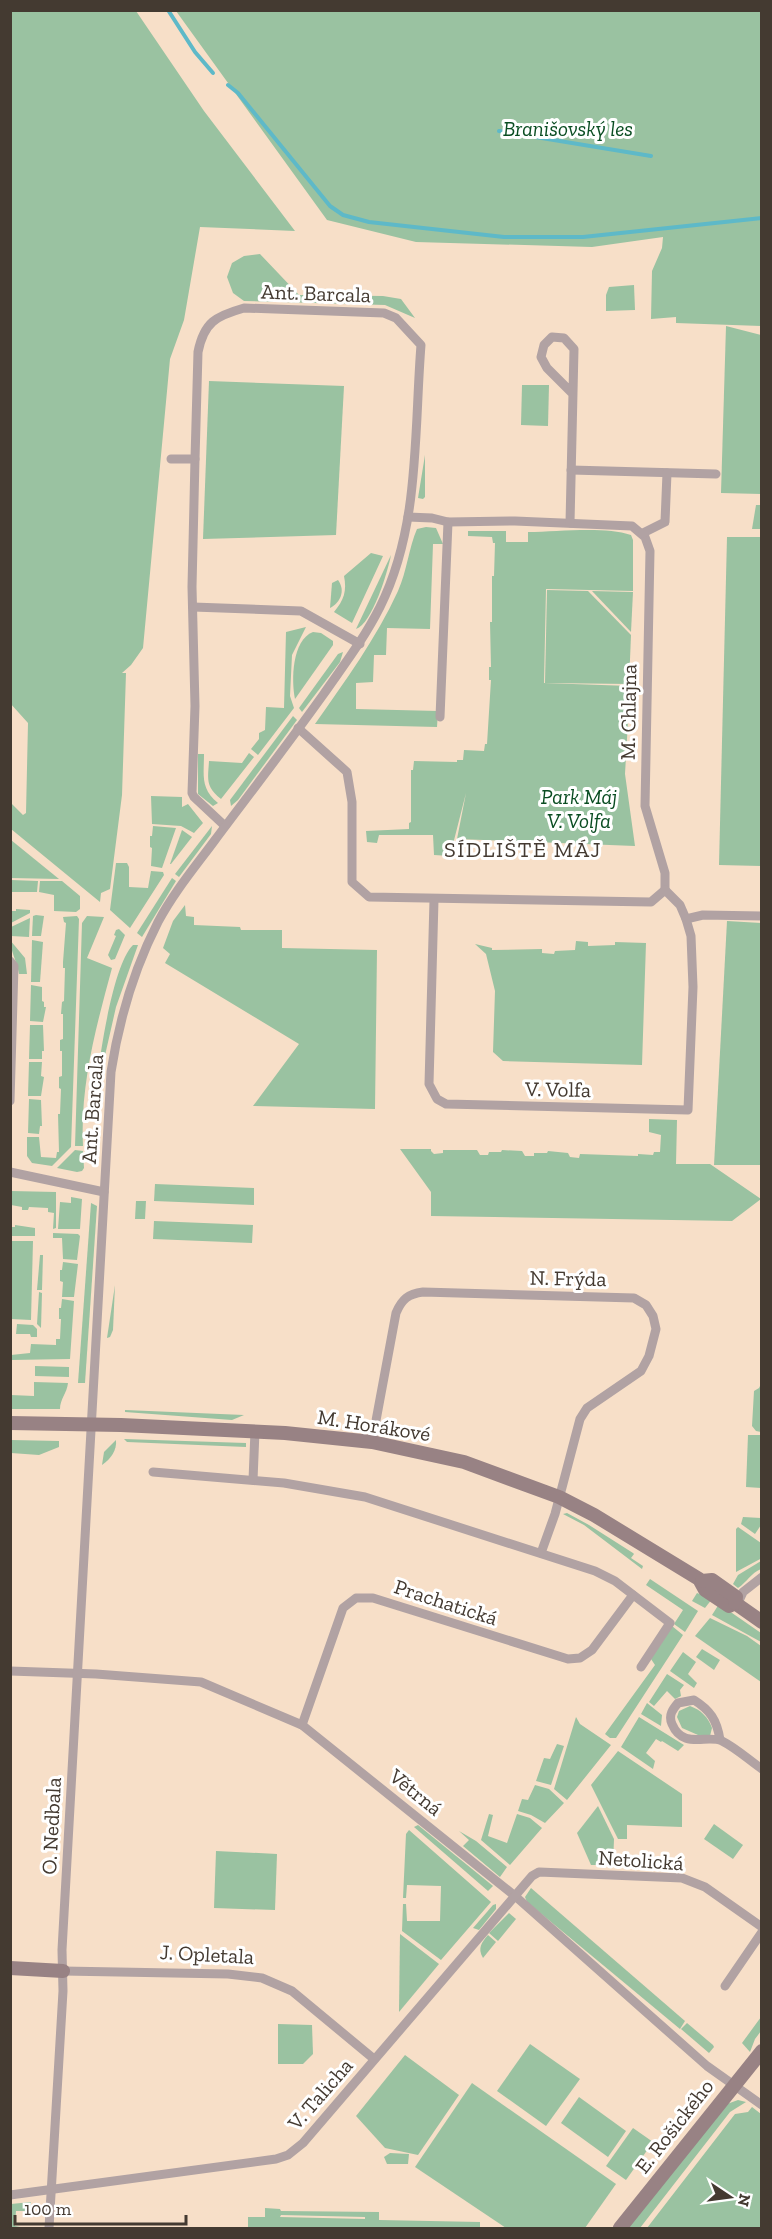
<svg xmlns="http://www.w3.org/2000/svg" width="772" height="2239" font-family="'Zilla Slab',serif">
	<rect width="100%" height="100%" fill="#f7dfc8"/>
	<!-- green -->
	<g fill="#9ac2a1" fill-rule="evenodd">
		<polygon points="11,10 136,11 204,111 295,231 200,227 184,320 170,359 143,648 131,665 122,673 126,673 122,795 110,889 101,893 100,902 11,829 11,803 23,815 26,813 28,723 10,703"/>
		<polygon points="176,11 761,11 761,326 676,323 676,317 651,319 652,271 662,248 663,237 592,247 416,242 327,220"/>
		<polygon points="260,254 299,295 383,296 401,299 415,318 385,305 244,301 233,293 227,277 232,263 244,256"/>
		<polygon points="634,285 635,310 606,311 606,295 609,287"/>
		<polygon points="726,326 761,335 761,494 721,493"/>
		<polygon points="209,381 344,386 336,535 203,539"/>
		<polygon points="522,385 549,385 548,426 521,425"/>
		<polygon points="425,455 425,497 423,499 418,498"/>
		<polygon points="756,505 761,505 761,529 752,529"/>
		<path d="M426 527 436 528 443 544H433L430 629 387 628 386 655H374L373 682 356 683V709L438 711 437 727 315 724C345 681 376 639 398 591 407 571 409 547 417 529Z"/>
		<path d="M468 531H506V542H528V532C558 532 604 526 631 535L633 540V591L546 589 544 683 630 686 625 774 635 846 457 839 466 793 450 856 434 855 433 835H379L377 843 367 842 366 831 409 829V823L411 822V770H413L414 761 457 762V760H463L464 750 484 751 485 744H487L491 680H489V667H491L490 622H492V576H494L495 543H493L492 537 468 536Z"/>
		<polygon points="727,537 761,537 761,866 719,865"/>
		<path d="M371 553 383 556 352 623 334 612C344 600 347 591 344 576Z"/>
		<path d="M391 555C388 571 372 624 356 629Z"/>
		<path d="M338 580C346 591 340 603 330 608L332 583Z"/>
		<polygon points="547,590 588,591 631,635 629,684 545,683"/>
		<polygon points="592,591 633,592 631,632"/>
		<polygon points="306,627 292,655 290,696 294,708 258,755 251,749 259,739 259,733 265,730 266,707 284,708 286,632"/>
		<path d="M313 632 321 633 333 641V645L295 699C291 680 292 640 313 632Z"/>
		<polygon points="343,652 340,662 302,712 299,708 338,654"/>
		<polygon points="293,716 297,720 238,800 231,806 230,800"/>
		<path d="M249 753 254 757 221 799C205 786 208 779 209 761L242 763Z"/>
		<path d="M198 754H204C204 775 200 788 218 803L213 806 198 794Z"/>
		<polygon points="151,796 182,797 182,807 188,804 203,823 194,833 181,826 152,824"/>
		<polygon points="153,826 176,828 162,868 151,866 152,848 150,847 150,836 152,836"/>
		<polygon points="212,826 211,834 179,877 175,874"/>
		<polygon points="182,830 192,837 171,864 170,864"/>
		<polygon points="10,840 11,840 59,879 11,878"/>
		<polygon points="116,863 127,863 129,867 129,887 148,888 151,871 163,872 164,875 130,928 110,910"/>
		<polygon points="172,878 176,881 142,937 137,933"/>
		<polygon points="11,880 38,881 37,892 11,892"/>
		<polygon points="40,881 62,881 80,896 80,909 76,912 54,911 54,895 39,892"/>
		<polygon points="185,905 186,916 194,917 194,925 240,927 241,930 282,930 282,948 377,950 375,1109 253,1106 299,1044 165,963 170,954 163,948 173,921"/>
		<polygon points="16,909 30,910 30,913 11,923 11,911 16,911"/>
		<polygon points="36,915 44,916 41,936 32,936 33,916"/>
		<polygon points="77,916 79,919 71,1147 52,1166 32,1163 27,1156 27,1137 39,1137 41,1157 56,1158 57,1152 59,1152 58,1114 60,1114 61,1089 59,1088 59,1077 62,1076 62,1051 60,1051 60,1040 63,1039 63,1014 61,1014 62,1002 64,1001 65,968 63,968 63,962 66,923 64,922 63,917"/>
		<path d="M87 916 104 917 87 958 112 968C96 1027 80 1085 83 1146H75L82 923Z"/>
		<polygon points="30,918 29,937 11,936 11,927"/>
		<polygon points="727,921 761,923 761,1165 714,1165"/>
		<polygon points="119,929 125,935 115,959 111,960 108,955 116,936 114,935 116,930"/>
		<path d="M10 940 25 958 27 974H19C17 961 11 953 10 940Z"/>
		<polygon points="32,940 43,942 40,982 31,982"/>
		<polygon points="576,941 588,942 588,946 615,945 615,942 646,943 642,1065 503,1061 493,1052 495,991 486,954 475,944 492,948 492,950 542,949 542,953 554,954 555,951 575,950"/>
		<path d="M133 945H138L116 1007 101 1073 98 1072C102 1043 114 964 133 945Z"/>
		<polygon points="31,985 42,987 42,1001 44,1002 44,1007 46,1007 43,1022 30,1021"/>
		<polygon points="30,1025 43,1025 44,1051 42,1051 42,1059 29,1059"/>
		<polygon points="29,1062 42,1062 41,1076 44,1077 41,1096 28,1096"/>
		<polygon points="29,1099 41,1100 42,1126 40,1126 39,1134 28,1133"/>
		<polygon points="649,1119 677,1120 676,1164 710,1164 761,1199 732,1221 431,1216 431,1192 400,1149 431,1149 431,1151 434,1154 443,1153 443,1150 477,1150 480,1155 488,1155 489,1152 501,1152 502,1150 522,1151 525,1156 534,1156 534,1153 547,1153 548,1151 568,1153 570,1157 579,1158 580,1154 638,1156 638,1154 653,1155 654,1152 660,1152 661,1135 649,1132"/>
		<polygon points="75,1150 83,1151 84,1168 82,1171 77,1172 57,1168"/>
		<polygon points="155,1184 254,1188 254,1205 154,1201"/>
		<polygon points="11,1191 56,1192 56,1228 53,1229 54,1213 48,1212 48,1208 29,1207 28,1210 22,1210 22,1207 11,1205"/>
		<polygon points="71,1197 82,1199 80,1229 58,1229 60,1202 71,1203"/>
		<polygon points="136,1201 146,1201 145,1219 135,1219"/>
		<polygon points="91,1203 97,1206 85,1383 78,1383"/>
		<polygon points="154,1221 253,1225 252,1243 153,1239"/>
		<polygon points="15,1225 35,1228 35,1236 11,1236 11,1227 15,1227"/>
		<polygon points="53,1233 78,1234 80,1236 77,1260 63,1259 62,1238 53,1238"/>
		<polygon points="11,1241 33,1241 31,1320 11,1319"/>
		<polygon points="40,1255 43,1255 42,1290 37,1290"/>
		<polygon points="63,1262 78,1264 74,1297 62,1297 63,1282 60,1281 60,1270 62,1270"/>
		<polygon points="115,1285 113,1330 110,1337 107,1338"/>
		<polygon points="39,1292 42,1293 41,1328 37,1324"/>
		<polygon points="62,1299 74,1301 70,1359 11,1360 11,1355 30,1353 31,1344 56,1345 56,1339 60,1339 61,1319 59,1319 59,1308 61,1308"/>
		<polygon points="17,1324 33,1325 37,1329 37,1337 31,1337 30,1334 16,1334"/>
		<polygon points="35,1366 69,1367 69,1377 35,1376"/>
		<path d="M34 1382 68 1383C67 1393 60 1399 60 1409H11V1395L34 1396Z"/>
		<polygon points="761,1384 761,1432 756,1431 752,1426 754,1391 759,1388"/>
		<polygon points="125,1410 244,1415 232,1420 125,1412"/>
		<polygon points="748,1435 761,1435 761,1488 746,1487"/>
		<polygon points="124,1439 246,1443 246,1447 127,1442"/>
		<polygon points="11,1440 59,1441 59,1447 39,1455 11,1453"/>
		<path d="M116 1440C117 1450 111 1459 102 1465L104 1452Z"/>
		<polygon points="567,1513 589,1525 633,1553 634,1554 631,1558 643,1566 642,1569 584,1525 563,1514"/>
		<polygon points="743,1517 761,1518 761,1525 755,1534 741,1524"/>
		<polygon points="738,1527 761,1543 762,1558 736,1572 736,1529"/>
		<path d="M761 1561V1569C751 1573 747 1582 738 1588L733 1584 738 1575Z"/>
		<polygon points="650,1579 698,1611 685,1632 674,1624 683,1610 646,1585"/>
		<polygon points="697,1593 712,1599 705,1608 692,1601"/>
		<polygon points="719,1604 761,1633 761,1642 712,1615"/>
		<polygon points="710,1618 747,1636 761,1646 761,1682 695,1636"/>
		<polygon points="672,1626 683,1635 616,1738 610,1738 605,1734 655,1665 651,1659"/>
		<polygon points="702,1649 720,1660 714,1670 696,1657"/>
		<polygon points="683,1652 696,1662 688,1674 697,1683 694,1688 670,1671"/>
		<polygon points="667,1674 684,1685 680,1690 681,1696 675,1699 667,1691 654,1706 649,1702"/>
		<polygon points="647,1703 662,1715 661,1726 641,1714"/>
		<path d="M690 1706C701 1710 708 1717 712 1728L710 1736 698 1735 682 1728 677 1717 679 1711Z"/>
		<polygon points="576,1717 580,1724 611,1745 567,1800 554,1789"/>
		<polygon points="639,1717 684,1745 678,1751 662,1741 661,1742 656,1739 646,1753 655,1761 653,1769 621,1747"/>
		<polygon points="557,1744 564,1746 551,1785 536,1781 544,1758 550,1759"/>
		<polygon points="618,1751 682,1794 682,1827 627,1825 627,1839 618,1839 591,1785"/>
		<polygon points="535,1785 549,1789 564,1803 545,1823 531,1815 518,1811 522,1799 528,1800"/>
		<polygon points="598,1806 614,1839 613,1865 591,1865 577,1833"/>
		<polygon points="489,1814 493,1815 488,1836 507,1843 517,1814 530,1818 542,1828 510,1865 481,1840"/>
		<polygon points="714,1824 743,1845 733,1859 704,1839"/>
		<polygon points="418,1825 493,1886 488,1891 414,1827"/>
		<polygon points="409,1830 491,1902 441,1960 402,1931 403,1904 406,1904 407,1921 440,1921 441,1886 407,1885 406,1898 403,1898 406,1834"/>
		<polygon points="459,1831 476,1841 507,1867 500,1877 463,1846 469,1840"/>
		<polygon points="216,1851 277,1854 275,1910 214,1908"/>
		<polygon points="531,1888 685,2021 680,2029 527,1902 525,1897"/>
		<polygon points="496,1904 496,1909 479,1930 473,1928 493,1905"/>
		<polygon points="509,1913 516,1919 498,1941 489,1933"/>
		<polygon points="400,1934 439,1964 399,2012"/>
		<path d="M488 1935 496 1942 483 1958C477 1948 482 1942 488 1935Z"/>
		<polygon points="761,2017 761,2031 755,2039 750,2052 742,2043"/>
		<polygon points="687,2023 713,2045 714,2047 709,2053 681,2029"/>
		<polygon points="278,2024 312,2025 313,2054 303,2064 278,2064"/>
		<polygon points="530,2044 580,2079 546,2126 497,2091"/>
		<polygon points="405,2055 459,2095 418,2155 385,2148 356,2116"/>
		<polygon points="472,2083 616,2184 585,2228 506,2228 415,2167"/>
		<polygon points="579,2097 626,2131 608,2157 561,2123"/>
		<polygon points="738,2100 746,2102 730,2112 640,2228 628,2228 727,2104"/>
		<polygon points="752,2107 761,2114 761,2228 647,2228 735,2114 748,2112"/>
		<polygon points="633,2128 653,2142 626,2180 606,2166"/>
		<polygon points="390,2153 409,2154 408,2164 387,2164 384,2157"/>
		<polygon points="31,2202 30,2211 16,2211 15,2226 26,2228 11,2228 11,2204"/>
		<path d="M265 2208 280 2209 281 2211 379 2212V2220L480 2222V2228H248V2217H265ZM281 2215 365 2217V2219L280 2217Z"/>
	</g>
	<g fill="none" stroke-linecap="round" stroke-linejoin="round">
		<!-- stream -->
		<g stroke="#5eb9c8" stroke-width="4">
			<polyline points="168,10 195,52 213,73"/>
			<polyline points="228,85 238,93 330,206 343,215 369,222 504,237 583,237 762,218"/>
			<polyline points="499,131 651,156"/>
		</g>
		<!-- street -->
		<g stroke="#b1a2a3" stroke-width="9">
			<polyline points="171,459 195,459 192,587 195,706 192,793 194,797 225,826"/>
			<polyline points="571,470 716,474"/>
			<polyline points="408,517 432,518 448,522 515,521 632,526 645,537 650,551 645,806 665,873 665,890"/>
			<polyline points="570,523 574,349 564,338 552,337 544,345 541,357 547,368 573,394"/>
			<polyline points="643,533 665,522 667,473"/>
			<polyline points="193,607 301,611 360,644"/>
			<polyline points="440,717 448,522"/>
			<polyline points="298,728 347,772 352,802 352,882 369,897 651,902 665,890"/>
			<polyline points="434,900 429,1084 437,1099 446,1104 688,1110 693,987 691,936 686,919 680,905 665,890"/>
			<polyline points="686,919 703,915 762,916"/>
			<polyline points="10,961 14,966 10,1101"/>
			<polyline points="10,1172 104,1192"/>
			<path d="M372 1442 396 1313C402 1299 408 1294 423 1292L634 1298 646 1305 653 1316 656 1329 649 1356 641 1371 587 1408 580 1419 555 1514 541 1553"/>
			<polyline points="153,1472 284,1483 365,1497 595,1571 615,1581 670,1623 641,1667"/>
			<polyline points="253,1480 255,1431"/>
			<polyline points="737,1605 743,1592 762,1577"/>
			<polyline points="10,1671 96,1674 201,1682 302,1725 515,1896 707,2066 762,2105"/>
			<polyline points="302,1725 343,1608 356,1598 373,1598 568,1659 580,1658 592,1650 633,1595"/>
			<path d="M720 1740C717 1720 710 1710 694 1700L678 1703C673 1709 668 1715 672 1724 683 1750 707 1734 722 1741 736 1748 749 1760 762 1769"/>
			<polyline points="63,1971 228,1974 262,1978 292,1991 374,2059"/>
			<polyline points="725,1986 762,1932"/>
			<polyline points="10,2195 276,2159 288,2155 303,2143 532,1876 539,1872 682,1878 705,1887 762,1927"/>
			<path d="M49 2228 63 1991 62 1950 111 1072C119 1020 134 969 158 922 174 892 195 867 215 840 251 792 288 744 323 695 343 666 364 639 380 607 420 527 414 433 421 345L396 318 384 313 244 308C216 316 204 322 198 352L195 459"/>
		</g>
		<!-- secondary -->
		<g stroke="#988284" stroke-width="14">
			<polyline points="10,1423 121,1425 285,1433 372,1442 464,1462 559,1497 594,1515 699,1579 705,1590 729,1606 735,1603 762,1622"/>
			<polyline points="702,1581 712,1580 736,1597 735,1603"/>
			<polyline points="10,1968 63,1971"/>
			<polyline points="620,2228 762,2051"/>
		</g>
	</g>
	<g text-anchor="middle" dominant-baseline="central" stroke-width="6" stroke-linejoin="round" paint-order="stroke">
		<!-- park labels -->
		<g font-size="21" font-style="italic" fill="#0a4d22" stroke="#fff">
			<text x="568" y="128">Branišovský les</text>
			<text x="579" y="796">Park Máj<tspan x="579" dy="24">V. Volfa</tspan></text>
		</g>
		<!-- street labels -->
		<g font-size="21" fill="#443a31" stroke="#fff">
			<text transform="translate(316 293) rotate(2)">Ant. Barcala</text>
			<text transform="translate(628 712) rotate(-89)">M. Chlajna</text>
			<text transform="translate(558 1089) rotate(1)">V. Volfa</text>
			<text transform="translate(92 1109) rotate(-86)">Ant. Barcala</text>
			<text transform="translate(568 1278) rotate(1)">N. Frýda</text>
			<text transform="translate(374 1425) rotate(9)">M. Horákové</text>
			<text transform="translate(446 1602) rotate(18)">Prachatická</text>
			<text transform="translate(416 1792) rotate(39)">Větrná</text>
			<text transform="translate(51 1826) rotate(-87)">O. Nedbala</text>
			<text transform="translate(641 1860) rotate(4)">Netolická</text>
			<text transform="translate(207 1954) rotate(3)">J. Opletala</text>
			<text transform="translate(320 2094) rotate(-49)">V. Talicha</text>
			<text transform="translate(674 2126) rotate(-52)">E. Rošického</text>
		</g>
		<!-- neighbourhood labels -->
		<g font-size="22" letter-spacing="1.5" fill="#443a31" stroke="#fff">
			<text x="523" y="849">SÍDLIŠTĚ MÁJ</text>
		</g>
	</g>
	<!-- border -->
	<rect width="772" height="2239" fill="none" stroke="#443a31" stroke-width="24"/>
	<!-- north arrow -->
	<g transform="translate(730 2197) rotate(103)" stroke="#ffffff" stroke-width="4.5" paint-order="stroke">
	<path d="M0-4.5L10 22L0 15L-10 22Z" fill="#443a31"/>
	<text y="-9" font-size="16" font-weight="bold" text-anchor="middle" fill="#443a31">N</text>
	</g>
	<!-- scale -->
	<path d="M15 2215v9h171v-9" fill="none" stroke="#443a31" stroke-width="3"/>
	<text x="24" y="2215" font-size="18" fill="#443a31" stroke="#ffffff" stroke-width="4.5" paint-order="stroke">100 m</text>
</svg>
